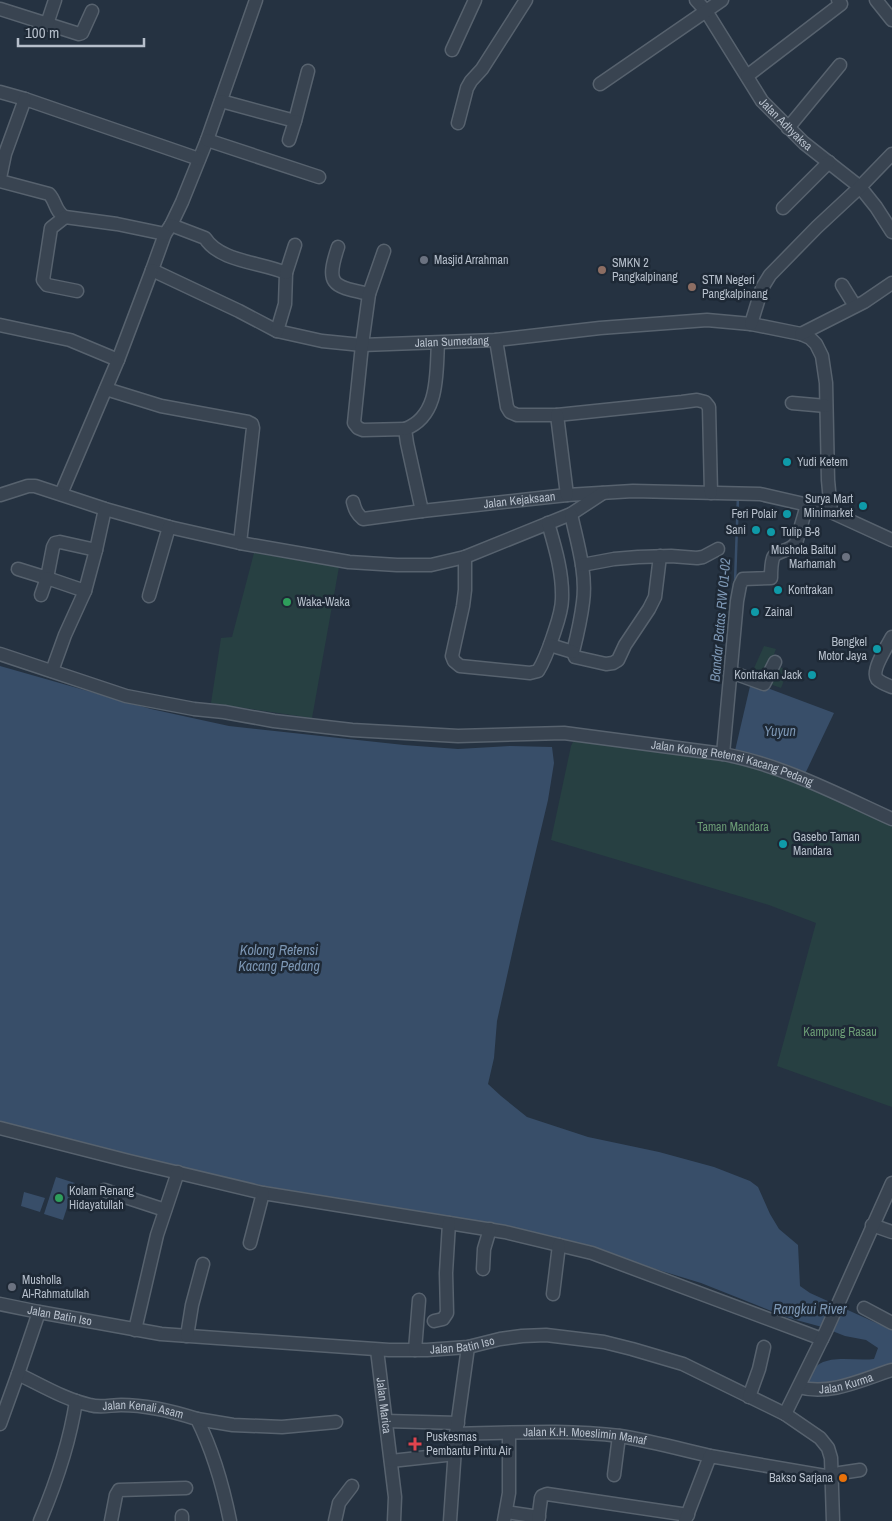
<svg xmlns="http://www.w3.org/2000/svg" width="892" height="1521" font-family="'Archivo Narrow',sans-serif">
	<rect width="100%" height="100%" fill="#253241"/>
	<!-- green -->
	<g fill="#274042">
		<polygon points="254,553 339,567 312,718 211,703 221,638 232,637"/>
		<polygon points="764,646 776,649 763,682 750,677"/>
		<polygon points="773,665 788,670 781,688 767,683"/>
		<polygon points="578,740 713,756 784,774 892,822 892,1107 777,1066 816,923 769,905 551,840 571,746 573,742"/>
	</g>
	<!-- water -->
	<g fill="#384e69">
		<path d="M0 666 151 709 229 726 404 745 458 749 510 746 552 747 554 763 548 800 519 922 497 1021 494 1058 488 1084 501 1096 527 1117 588 1137 659 1152 714 1167 750 1181 758 1187 770 1214 779 1229 798 1245 800 1286 810 1293 892 1330V1368L821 1386 807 1384C814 1349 849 1362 874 1359L878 1348 866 1340 845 1336 822 1327 789 1318 701 1283 593 1250 337 1201 150 1162 0 1123Z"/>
		<polygon points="751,682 834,713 804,776 734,755"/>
		<polygon points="56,1177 75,1183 63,1220 44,1214"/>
		<polygon points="24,1192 45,1198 40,1212 21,1206"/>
	</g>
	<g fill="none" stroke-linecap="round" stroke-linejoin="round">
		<!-- stream -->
		<polyline stroke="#384e69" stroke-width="2.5" points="735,583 738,496"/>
		<!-- minor casing -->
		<g stroke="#57626e" stroke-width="15">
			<g id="minor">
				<path id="s1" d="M256 0 207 140 182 202 171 225 165 234 152 270 239 311 277 331 322 341 362 345 496 340 600 328 707 320 751 324 801 334 810 338 816 344 822 356 826 383 828 480 831 512 892 540"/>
				<path id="s2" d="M696 0 706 11 762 101 804 143 860 187 876 207 892 232"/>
				<polyline points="876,0 892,20"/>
				<polyline points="0,9 79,34 82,33 92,11"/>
				<polyline points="47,24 55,0"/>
				<polyline points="452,50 475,0"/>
				<polyline points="747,76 841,4 838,0"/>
				<polyline points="600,84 722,0"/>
				<polyline points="0,92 25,99 199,159"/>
				<polyline points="221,101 295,121 308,71"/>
				<polyline points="458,123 467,88 471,81 482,69 526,0"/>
				<polyline points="788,128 840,65"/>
				<polyline points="207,140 319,177"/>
				<polyline points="289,140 295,121"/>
				<polyline points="0,178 5,154 25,99"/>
				<path d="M0 181 49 194C56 201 55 212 65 217L117 224 165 234"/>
				<polyline points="783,208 829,162"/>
				<polyline points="65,217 51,228 43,280 47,285 77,291"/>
				<path d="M171 225 205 238C220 262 261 262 286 273L285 304 277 331"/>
				<path d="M338 247C325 286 333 286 369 294"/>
				<path id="s3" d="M384 251 369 294 362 345 354 423 358 428 363 430 405 429 407 443 422 511 567 495 633 491 760 494 817 507 831 512"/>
				<polyline points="286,273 295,245"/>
				<polyline points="842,285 855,306"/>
				<polyline points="751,324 762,288 770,275 817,227 860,187 892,154"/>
				<polyline points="0,325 70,340 118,360"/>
				<polyline points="801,334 864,302 892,283"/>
				<polyline points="496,340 507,407 510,412 517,415 557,415 682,402 697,400 705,402 709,407 711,493"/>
				<polyline points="106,389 161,406 248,422 252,424 253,428 240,543"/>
				<polyline points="792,403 826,406"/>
				<polyline points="557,415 567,495"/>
				<path d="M405 429C440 416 436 373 438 343"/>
				<polyline points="61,494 118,360 152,270"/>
				<polyline points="0,495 28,486 35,486 105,509 169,527 240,543 349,562 397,565 431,565 465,557 571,514 603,493"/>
				<path d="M353 502C355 510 357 514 363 519L422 511"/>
				<path d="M571 514C577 542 587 573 583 602 581 619 577 636 573 652L575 657 606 664 613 663 618 660 625 645 649 609 655 597 660 556"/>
				<path d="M465 557V590L463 606 452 656 454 661 460 666 530 673 538 671C545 660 549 648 553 636 557 624 562 611 562 599 563 573 555 547 548 523"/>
				<polyline points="582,565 614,559 638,557 671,556 697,558 703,557 718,549"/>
				<polyline points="18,569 47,578 53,547 55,543 60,542 96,550"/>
				<polyline points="41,595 47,578 85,591"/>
				<polyline points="149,596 169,527"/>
				<path d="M892 637C887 646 871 671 877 679 881 683 887 685 892 687"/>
				<polyline points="550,645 573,652"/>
				<path id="s4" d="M0 654 126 696 194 709 224 712 274 721 352 730 458 736 564 733 723 754C782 765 837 794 892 819"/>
				<polyline points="52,671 65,635 85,591 96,550 105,509"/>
				<polyline points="731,672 764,684 775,662"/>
				<path d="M723 754 737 601 740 585 743 579 771 578C771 572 771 564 773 558 776 550 790 552 796 543L807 505"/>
				<polyline points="0,1128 129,1161 263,1193 505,1232 592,1253 822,1339"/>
				<polyline points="104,1190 165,1210"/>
				<polyline points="872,1225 892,1232"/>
				<polyline points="250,1243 263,1193"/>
				<polyline points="483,1269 484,1249 490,1229"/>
				<polyline points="553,1294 559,1245"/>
				<path id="s5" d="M0 1304 39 1312 161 1334 389 1350H427L468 1347 500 1339 522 1336 546 1335 604 1342 632 1349 683 1364 785 1414 820 1438 828 1448 831 1458 833 1521"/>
				<polyline points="864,1308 892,1323"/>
				<polyline points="434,1321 443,1319 447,1313 446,1273 449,1223"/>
				<polyline points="135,1330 157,1235 178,1172"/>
				<polyline points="187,1336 192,1305 203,1264"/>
				<path id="s6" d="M377 1350 395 1497 394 1521"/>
				<polyline points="415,1350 419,1300"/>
				<path id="s7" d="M18 1374C41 1385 66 1400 90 1405 100 1408 111 1405 121 1405 148 1405 172 1411 197 1419 213 1451 223 1486 230 1521"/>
				<path id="s8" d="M799 1387C830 1396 863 1379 892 1370"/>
				<polyline points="749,1397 759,1369 764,1347"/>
				<polyline points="785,1414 826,1331 892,1183"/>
				<polyline points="197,1419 233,1425 282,1427 336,1422"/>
				<polyline points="386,1421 458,1423"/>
				<polyline points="0,1424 18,1374 39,1312"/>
				<path id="s9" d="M456 1434C511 1433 566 1429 620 1436 651 1441 680 1449 710 1456"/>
				<polyline points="391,1461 455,1454"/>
				<polyline points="614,1475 619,1436"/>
				<polyline points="506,1512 539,1517"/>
				<polyline points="182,1516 182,1521"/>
				<path d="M40 1521C56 1483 70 1441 76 1401"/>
				<polyline points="111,1521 116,1495 119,1490 186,1488"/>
				<polyline points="335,1521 339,1503 352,1486"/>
				<polyline points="450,1521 456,1434 468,1347"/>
				<polyline points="504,1521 509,1493 509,1433"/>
				<polyline points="538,1521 541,1498 542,1496 547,1494 688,1515"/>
				<polyline points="685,1521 710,1456 831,1477 840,1473 860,1470"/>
			</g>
		</g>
		<!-- minor -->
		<use href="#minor" stroke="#394451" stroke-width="12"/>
	</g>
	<!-- markers -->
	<g fill="#6b7280" stroke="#1e2936" stroke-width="2">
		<circle cx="424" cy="260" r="5"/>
		<circle cx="846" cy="557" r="5"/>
		<circle cx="12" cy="1287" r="5"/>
	</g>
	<g fill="#8d6e63" stroke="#1e2936" stroke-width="2">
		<circle cx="602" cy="270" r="5"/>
		<circle cx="692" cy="287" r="5"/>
	</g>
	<g fill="#0f9aa8" stroke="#1e2936" stroke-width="2">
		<circle cx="787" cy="462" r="5"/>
		<circle cx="863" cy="506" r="5"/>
		<circle cx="787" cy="514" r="5"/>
		<circle cx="756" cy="530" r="5"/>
		<circle cx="771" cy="532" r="5"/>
		<circle cx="778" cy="590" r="5"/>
		<circle cx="755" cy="612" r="5"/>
		<circle cx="877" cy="649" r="5"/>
		<circle cx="812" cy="675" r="5"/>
		<circle cx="783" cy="844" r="5"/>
	</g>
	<g fill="#2e9e5b" stroke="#1e2936" stroke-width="2">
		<circle cx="287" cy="602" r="5"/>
		<circle cx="59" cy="1198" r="5"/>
	</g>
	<path fill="#e0444e" stroke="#1e2936" stroke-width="2" d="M412.5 1436.5h5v5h5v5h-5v5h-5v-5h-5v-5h5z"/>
	<circle fill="#e8710a" stroke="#1e2936" stroke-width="2" cx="843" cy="1478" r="5"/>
	<g text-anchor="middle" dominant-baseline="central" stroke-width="5" stroke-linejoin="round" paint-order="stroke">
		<!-- street labels -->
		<g font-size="12" fill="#b6bfcb" stroke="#1e2936">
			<text stroke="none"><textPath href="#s2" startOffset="154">Jalan Adhyaksa</textPath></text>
			<text stroke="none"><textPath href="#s1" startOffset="605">Jalan Sumedang</textPath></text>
			<text stroke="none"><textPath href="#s3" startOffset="411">Jalan Kejaksaan</textPath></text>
			<text stroke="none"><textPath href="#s4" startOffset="745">Jalan Kolong Retensi Kacang Pedang</textPath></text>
			<text stroke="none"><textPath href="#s5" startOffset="61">Jalan Batin Iso</textPath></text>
			<text stroke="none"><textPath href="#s5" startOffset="466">Jalan Batin Iso</textPath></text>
			<text stroke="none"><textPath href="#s8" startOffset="48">Jalan Kurma</textPath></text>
			<text stroke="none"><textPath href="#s6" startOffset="56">Jalan Marica</textPath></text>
			<text stroke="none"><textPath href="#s7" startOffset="132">Jalan Kenali Asam</textPath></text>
			<text stroke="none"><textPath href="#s9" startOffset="129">Jalan K.H. Moeslimin Manaf</textPath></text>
		</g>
		<!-- poi labels -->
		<g font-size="12" fill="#b6bfcb" stroke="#1e2936" text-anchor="start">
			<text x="434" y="260">Masjid Arrahman</text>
			<text x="612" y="263">SMKN 2<tspan x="612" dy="14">Pangkalpinang</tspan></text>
			<text x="702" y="280">STM Negeri<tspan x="702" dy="14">Pangkalpinang</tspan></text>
			<text x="797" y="462">Yudi Ketem</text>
			<text x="853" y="499" text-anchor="end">Surya Mart<tspan x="853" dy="14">Minimarket</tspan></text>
			<text x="777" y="514" text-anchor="end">Feri Polair</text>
			<text x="746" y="530" text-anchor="end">Sani</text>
			<text x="781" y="532">Tulip B-8</text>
			<text x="836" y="550" text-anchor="end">Mushola Baitul<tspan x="836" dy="14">Marhamah</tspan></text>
			<text x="788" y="590">Kontrakan</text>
			<text x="297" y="602">Waka-Waka</text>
			<text x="765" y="612">Zainal</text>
			<text x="867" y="642" text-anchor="end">Bengkel<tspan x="867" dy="14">Motor Jaya</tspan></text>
			<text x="802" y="675" text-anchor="end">Kontrakan Jack</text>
			<text x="793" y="837">Gasebo Taman<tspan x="793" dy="14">Mandara</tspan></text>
			<text x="69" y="1191">Kolam Renang<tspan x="69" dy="14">Hidayatullah</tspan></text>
			<text x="22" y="1280">Musholla<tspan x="22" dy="14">Al-Rahmatullah</tspan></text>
			<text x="426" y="1437">Puskesmas<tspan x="426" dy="14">Pembantu Pintu Air</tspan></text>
			<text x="833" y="1478" text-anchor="end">Bakso Sarjana</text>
		</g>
		<!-- park labels -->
		<g font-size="12" fill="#6c9d76" stroke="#1e2936">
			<text x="733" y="827">Taman Mandara</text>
			<text x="840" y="1032">Kampung Rasau</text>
		</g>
		<!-- water labels -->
		<g font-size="14" font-style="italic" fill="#7c96b3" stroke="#1e2936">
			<text transform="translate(720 620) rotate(-85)">Bandar Batas RW 01-02</text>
			<text x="780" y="731">Yuyun</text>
			<text x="279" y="950">Kolong Retensi<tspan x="279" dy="16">Kacang Pedang</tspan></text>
			<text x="810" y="1309">Rangkui River</text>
		</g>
	</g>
	<!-- scale -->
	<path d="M18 38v8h126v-8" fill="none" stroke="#b6bfcb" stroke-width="2.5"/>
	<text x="25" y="38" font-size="15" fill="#b6bfcb" stroke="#1e2936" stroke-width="4" paint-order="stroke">100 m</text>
</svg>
